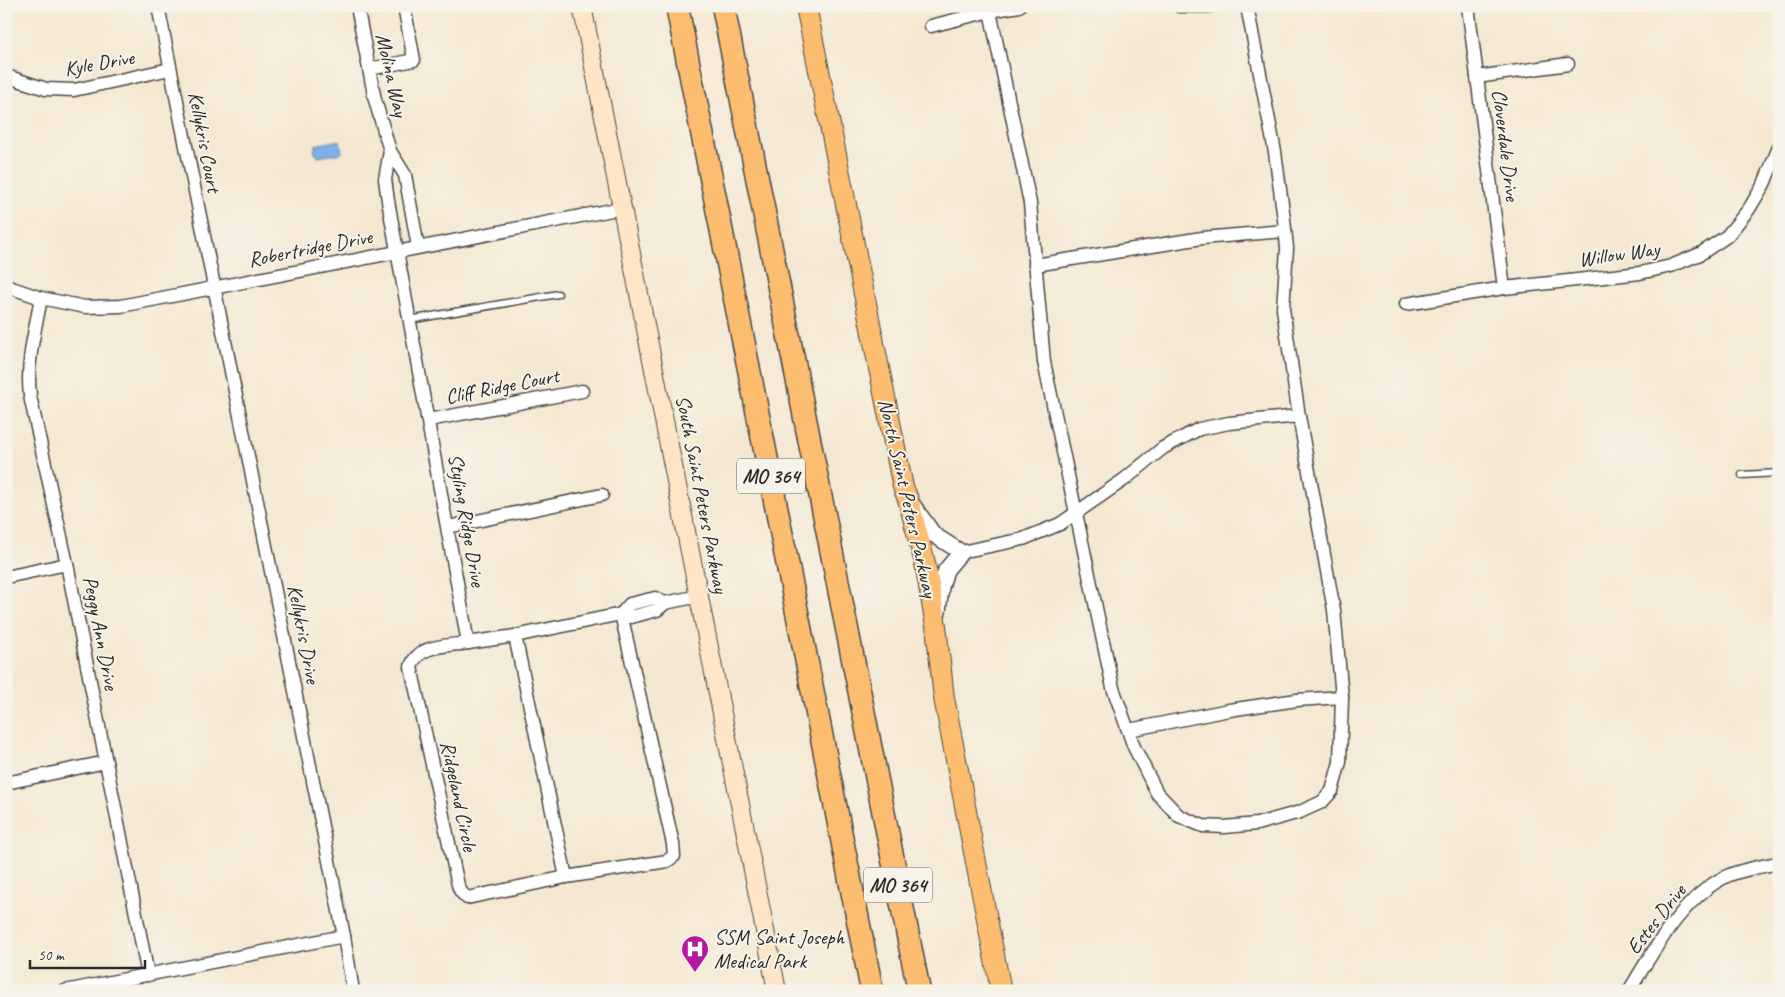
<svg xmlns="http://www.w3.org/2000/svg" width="1785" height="997" font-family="Caveat,sans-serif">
	<rect width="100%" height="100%" fill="#f7f3e8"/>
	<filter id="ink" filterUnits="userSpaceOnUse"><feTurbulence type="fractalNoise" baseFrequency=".02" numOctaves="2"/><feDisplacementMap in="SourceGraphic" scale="10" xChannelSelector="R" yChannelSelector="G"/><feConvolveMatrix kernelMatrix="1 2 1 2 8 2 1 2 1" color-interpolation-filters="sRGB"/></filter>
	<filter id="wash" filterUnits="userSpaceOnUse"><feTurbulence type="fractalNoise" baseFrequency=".0096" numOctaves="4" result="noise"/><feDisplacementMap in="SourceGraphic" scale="20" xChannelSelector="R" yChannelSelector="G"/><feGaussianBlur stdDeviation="1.12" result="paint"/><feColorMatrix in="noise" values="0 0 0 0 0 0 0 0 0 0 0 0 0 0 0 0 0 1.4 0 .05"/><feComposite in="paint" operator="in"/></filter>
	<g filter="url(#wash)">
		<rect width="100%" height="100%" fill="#f4e8d2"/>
		<!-- water -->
		<polygon fill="#7db1ea" stroke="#546e8a" points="340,140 342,153 318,157 317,154 315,154 314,149 316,148 315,145"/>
	</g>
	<g filter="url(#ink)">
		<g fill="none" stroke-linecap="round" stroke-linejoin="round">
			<!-- service casing -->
			<g stroke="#494744" stroke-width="9">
				<g id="service">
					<polyline points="409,320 558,294"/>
					<polyline points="1742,475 1779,473"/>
				</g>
			</g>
			<!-- minor casing -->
			<g stroke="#494744" stroke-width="15">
				<g id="minor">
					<polyline points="158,6 344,936 353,991"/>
					<polyline points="357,6 375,100 390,151 405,175 418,247"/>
					<polyline points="1179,6 1210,6"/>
					<polyline points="1468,6 1504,288"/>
					<polyline points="990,11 1030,203 1044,362 1113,688 1134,747 1157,793 1179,816 1203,826 1224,827 1257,824 1300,812 1322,802 1332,791 1340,762 1342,697 1334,610 1299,416"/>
					<polyline points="931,26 990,11 1019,6"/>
					<polyline points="369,69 414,60 404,6"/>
					<polyline points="6,76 46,89 74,90 170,69"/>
					<polyline points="1477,77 1568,64"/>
					<polyline points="390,151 385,179 388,201 468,643 515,636 621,614 631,617 657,610 665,603 699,596"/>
					<polyline points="1035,265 1202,238 1285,231"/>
					<polyline points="6,286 41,298 85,307 121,306 622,208"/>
					<path d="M41 298C35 331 26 362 30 396L67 564 148 975"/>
					<polyline points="1406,304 1504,288 1640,273 1671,266 1700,254 1727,236 1749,209 1764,184 1779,147"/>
					<polyline points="429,420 582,391"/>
					<polyline points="448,527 602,495"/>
					<polyline points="961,552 1023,539 1060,524 1125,479 1163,448 1199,429 1229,423 1299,416 1283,309 1287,248 1284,219 1275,152 1247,6"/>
					<polyline points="6,577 67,564"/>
					<polyline points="515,636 566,877"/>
					<path d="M468 643C449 646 417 644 411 667L458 885 461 892 467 898 566 877 667 861 674 856 673 844 621 614 630 604 655 598 665 603"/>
					<polyline points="1129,730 1229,710 1297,700 1342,697"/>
					<polyline points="6,783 106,762"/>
					<polyline points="65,991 344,936"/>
					<path d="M1629 991C1653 951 1684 896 1727 876 1738 871 1766 865 1779 863"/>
				</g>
			</g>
			<!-- tertiary casing -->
			<g stroke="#494744" stroke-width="18">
				<polyline id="tertiary" points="912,504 934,535 961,552 946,570 941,587 938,612"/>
			</g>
			<!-- secondary casing -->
			<g stroke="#494744" stroke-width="20">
				<polyline id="secondary" points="582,6 777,991"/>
			</g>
			<!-- primary casing -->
			<g stroke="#494744" stroke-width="22">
				<polyline id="primary" points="806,6 903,487 908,499 925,563 936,626 944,698 1001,991"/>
			</g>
			<!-- motorway casing -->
			<g stroke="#494744" stroke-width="25">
				<g id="motorway">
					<polyline points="677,6 872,991"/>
					<polyline points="723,6 919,991"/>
				</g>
			</g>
			<!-- service -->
			<use href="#service" stroke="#fff" stroke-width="6"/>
			<!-- minor -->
			<use href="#minor" stroke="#fff" stroke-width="12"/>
			<!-- tertiary -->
			<use href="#tertiary" stroke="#fff" stroke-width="15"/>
			<!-- secondary -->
			<use href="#secondary" stroke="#fee5c5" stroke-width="18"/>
			<!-- primary -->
			<use href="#primary" stroke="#fcbd6f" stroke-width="20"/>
			<!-- motorway -->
			<use href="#motorway" stroke="#fcbd6f" stroke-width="22"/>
		</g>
	</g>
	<!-- icons -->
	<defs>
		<g id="hospital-pin" transform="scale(1.4375)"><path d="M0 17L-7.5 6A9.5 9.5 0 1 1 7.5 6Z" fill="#b5179e" stroke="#f7f3e8"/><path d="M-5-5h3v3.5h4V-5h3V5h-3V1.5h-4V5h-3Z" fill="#fff"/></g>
	</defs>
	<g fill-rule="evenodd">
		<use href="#hospital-pin" x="695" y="949"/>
	</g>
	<g text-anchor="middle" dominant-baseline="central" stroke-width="4" stroke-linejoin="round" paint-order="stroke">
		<!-- shield labels -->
		<g fill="#f7f3e8" stroke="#686764" stroke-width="1">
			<rect x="737" y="458.5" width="68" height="35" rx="4"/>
			<rect x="864" y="867.5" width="68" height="35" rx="4"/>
		</g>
		<g font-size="20" font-weight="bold" fill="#2b2b2b">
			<text x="771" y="476">MO 364</text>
			<text x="898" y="885">MO 364</text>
		</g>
		<!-- street labels -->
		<g font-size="21" fill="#2b2b2b" stroke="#f7f3e8">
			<text transform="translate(99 63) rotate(-10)">Kyle Drive</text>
			<text transform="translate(392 75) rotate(77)">Molina Way</text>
			<text transform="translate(205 142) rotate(79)">Kellykris Court</text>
			<text transform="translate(1506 145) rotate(83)">Cloverdale Drive</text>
			<text transform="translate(310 248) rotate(-11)">Robertridge Drive</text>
			<text transform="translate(1619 254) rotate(-8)">Willow Way</text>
			<text transform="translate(502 386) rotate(-11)">Cliff Ridge Court</text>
			<text transform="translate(702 494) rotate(79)">South Saint Peters Parkway</text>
			<text transform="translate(908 498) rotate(77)">North Saint Peters Parkway</text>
			<text transform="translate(467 520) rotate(80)">Styling Ridge Drive</text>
			<text transform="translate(101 633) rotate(79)">Peggy Ann Drive</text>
			<text transform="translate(304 634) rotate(79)">Kellykris Drive</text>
			<text transform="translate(459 796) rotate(78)">Ridgeland Circle</text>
			<text transform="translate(1656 919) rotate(-52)">Estes Drive</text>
		</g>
		<!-- poi labels -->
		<g font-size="21" fill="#2b2b2b" stroke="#f7f3e8" text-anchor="start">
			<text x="714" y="937">SSM Saint Joseph<tspan x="714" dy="24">Medical Park</tspan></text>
		</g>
	</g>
	<!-- margin -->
	<rect width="1785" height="997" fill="none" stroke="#f7f3e8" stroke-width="25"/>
	<!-- scale -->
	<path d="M30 960v8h115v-8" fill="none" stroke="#2b2b2b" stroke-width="2.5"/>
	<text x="38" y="960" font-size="15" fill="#2b2b2b" stroke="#f7f3e8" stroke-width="4" paint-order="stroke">50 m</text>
</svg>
